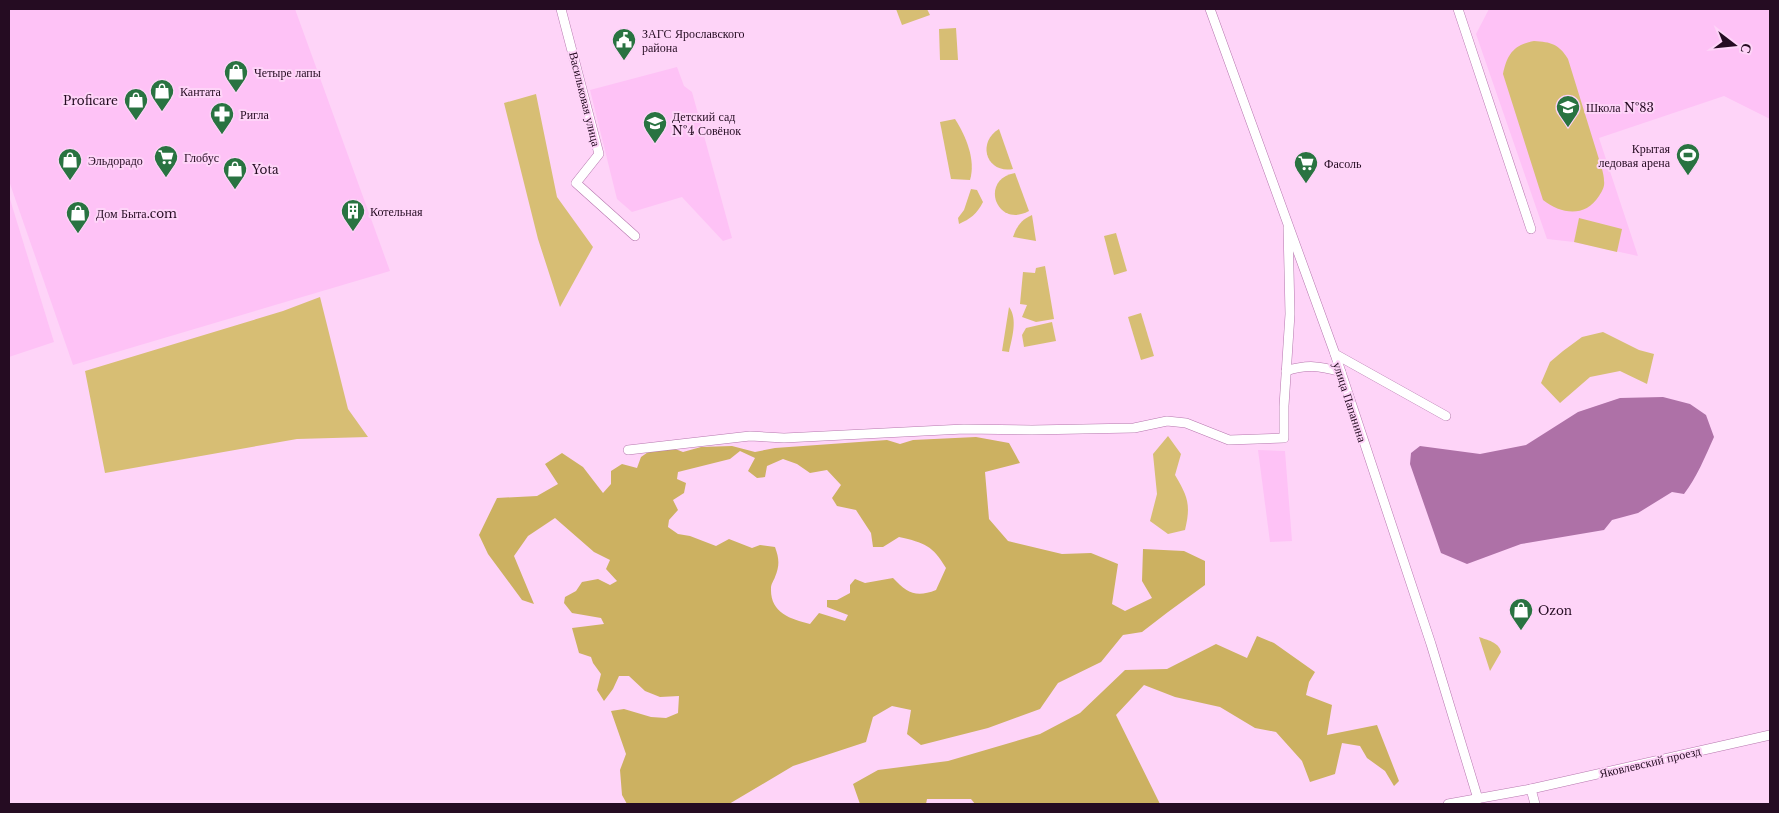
<svg xmlns="http://www.w3.org/2000/svg" width="1779" height="813" font-family="'Libre Baskerville',serif">
	<rect width="100%" height="100%" fill="#fed4f8"/>
	<!-- built -->
	<g fill="#fec2f6">
		<polygon points="9,9 295,9 390,271 73,365 9,181"/>
		<polygon points="1489,9 1770,9 1770,119 1724,96 1599,138 1638,256 1574,242 1547,239 1476,34"/>
		<polygon points="677,67 684,86 692,92 732,238 723,241 682,197 632,212 617,199 590,90"/>
		<polygon points="9,196 54,342 9,357"/>
		<polygon points="1258,450 1285,451 1292,541 1270,542"/>
	</g>
	<!-- green -->
	<g fill="#d7be74">
		<polygon points="896,9 927,9 930,15 902,25"/>
		<polygon points="956,28 958,60 940,60 939,29"/>
		<path d="M1534 41C1551 42 1559 44 1568 59L1602 169C1603 173 1604 177 1604 181 1605 186 1602 192 1599 196 1585 218 1561 214 1543 200L1503 74C1507 55 1513 45 1534 41Z"/>
		<polygon points="536,94 557,197 593,247 560,307 538,239 504,103"/>
		<path d="M955 119C966 136 976 160 970 180L951 179 940 122Z"/>
		<path d="M999 129 1013 169C987 174 976 143 999 129Z"/>
		<path d="M1015 173 1029 211C996 229 979 179 1015 173Z"/>
		<path d="M971 189 977 190 983 202C977 214 970 219 959 224L958 218 964 210Z"/>
		<path d="M1032 215 1036 241 1013 237C1017 226 1021 220 1032 215Z"/>
		<polygon points="1579,218 1622,229 1617,252 1574,242"/>
		<polygon points="1116,233 1127,271 1114,275 1104,236"/>
		<polygon points="1045,266 1054,319 1036,322 1022,317 1027,305 1020,304 1023,272 1035,273 1036,268"/>
		<polygon points="320,297 348,409 368,437 297,439 105,473 85,371 283,311"/>
		<path d="M1009 307C1018 319 1012 338 1009 352L1002 351Z"/>
		<polygon points="1141,313 1154,356 1141,360 1128,317"/>
		<polygon points="1052,322 1056,341 1024,347 1022,335 1026,328"/>
		<polygon points="1603,332 1639,350 1654,354 1647,384 1620,371 1590,377 1560,403 1541,383 1550,362 1563,351 1582,337"/>
		<path d="M1168 436 1181 454 1175 475C1188 497 1191 505 1185 530L1168 534 1150 521 1157 494 1153 454Z"/>
		<path d="M1479 637C1487 640 1499 642 1501 652L1490 671Z"/>
	</g>
	<!-- forest -->
	<g fill="#ccb161" fill-rule="evenodd">
		<path d="M976 437 1009 443 1020 463 985 472 989 519 1008 541 1062 554 1091 553 1118 564 1112 604 1125 611 1152 598 1142 581 1143 549 1184 551 1205 561V585L1168 612 1142 632 1123 635 1101 662 1058 683 1040 709 988 728 921 745 907 734 911 710 892 706 873 717 866 742 793 766 729 804H627L622 795 620 770 626 754 611 711 624 709 651 717 666 718 678 713 679 696 660 697 645 691 629 676H619L613 689 604 701 597 690 601 674 593 663 591 657 579 653 572 628 604 624 601 618 572 613 564 603 565 597 576 591 582 582 598 579 610 585 617 581 606 569 610 560 594 552 555 518 528 536 514 556 534 604 522 600 488 554 479 535 497 498 537 496 558 484 545 464 562 453 583 467 603 493 611 484V471L622 464 637 468 641 457 654 448 670 447 683 452 701 447 732 446 755 452 775 448 887 440 900 444 913 440ZM740 451 755 458 748 471 757 478 765 477 767 466 783 459 797 464 810 473 827 470 841 485 832 498 837 506 856 510 871 533 873 547H883L899 537C925 543 932 545 946 568L936 590C916 598 907 593 893 578L865 583 855 579 850 585V593L837 600H827V607L848 615 845 621 819 613 810 624C790 619 770 613 771 588 771 584 774 580 775 577 780 565 779 558 775 547L760 545 752 548 729 539 716 546 690 536 678 534 668 527 669 520 678 510 673 500 684 493 686 483 677 479 678 472 730 459Z"/>
		<polygon points="1257,636 1274,643 1315,672 1309,682 1306,695 1332,705 1327,735 1377,725 1399,781 1394,786 1385,771 1367,758 1360,746 1342,743 1335,774 1310,782 1302,761 1276,732 1255,728 1220,707 1175,697 1144,685 1116,715 1160,804 975,804 971,799 927,799 926,804 860,804 853,784 878,770 948,761 1040,734 1080,713 1125,670 1167,669 1216,644 1247,658"/>
	</g>
	<!-- water -->
	<path fill="#ae71a7" d="M1663 397 1690 404 1706 415 1714 437C1705 457 1697 477 1684 494L1672 492 1638 513 1612 520 1604 530 1521 544 1467 564 1441 553 1410 464 1411 453 1420 446 1480 454 1526 445 1578 412 1620 398Z"/>
	<g fill="none" stroke-linecap="round" stroke-linejoin="round">
		<!-- minor casing -->
		<g stroke="#b677ae" stroke-width="10">
			<g id="minor">
				<polyline points="561,9 599,154 576,183 635,236"/>
				<polyline points="1210,9 1335,354 1431,644 1478,799"/>
				<polyline points="1458,9 1531,229"/>
				<polyline points="1335,354 1446,416"/>
				<path d="M1286 371C1308 364 1319 366 1341 372"/>
				<polyline points="628,450 750,436 784,438 964,429 1032,430 1134,428 1167,421 1186,423 1229,440 1284,438 1284,406 1290,314 1288,227"/>
				<polyline points="1531,789 1770,735"/>
				<polyline points="1448,804 1531,789 1535,804"/>
			</g>
		</g>
		<!-- minor -->
		<use href="#minor" stroke="#fff" stroke-width="9"/>
	</g>
	<!-- icons -->
	<defs>
		<g id="civic-pin" transform="scale(1.25)"><path d="M0 17L-7.5 6A9.5 9.5 0 1 1 7.5 6Z" fill="#297341" stroke="#fed4f8"/><path d="M-.6-6.5H3V-4.5H.6V-3L4-1V1h2V6H-6V1h2V-1L-.6-3ZM-1.2 2.5V6h2.4V2.5Z" fill="#fff"/></g>
		<g id="shop-pin" transform="scale(1.25)"><path d="M0 17L-7.5 6A9.5 9.5 0 1 1 7.5 6Z" fill="#297341" stroke="#fed4f8"/><path d="M-5-2.5h2.3a2.7 3.5 0 0 1 5.4 0H5L5.5 6h-11ZM-1.5-2.5h3a1.5 2.3 0 0 0-3 0Z" fill="#fff"/></g>
		<g id="school-pin" transform="scale(1.25)"><path d="M0 17L-7.5 6A9.5 9.5 0 1 1 7.5 6Z" fill="#297341" stroke="#fed4f8"/><path d="M0-5L7-2L0 1L-7-2ZM-4 1L0 2.5L4 1V4Q0 6-4 4Z" fill="#fff"/></g>
		<g id="pharmacy-pin" transform="scale(1.25)"><path d="M0 17L-7.5 6A9.5 9.5 0 1 1 7.5 6Z" fill="#297341" stroke="#fed4f8"/><path d="M-2-6h4v4h4v4h-4v4h-4v-4h-4v-4h4Z" fill="#fff"/></g>
		<g id="stadium-pin" transform="scale(1.25)"><path d="M0 17L-7.5 6A9.5 9.5 0 1 1 7.5 6Z" fill="#297341" stroke="#fed4f8"/><path d="M0-5a6.5 5 0 1 0 0 10a6.5 5 0 1 0 0-10ZM-3.5-1.8h7v3.6h-7Z" fill="#fff"/></g>
		<g id="supermarket-pin" transform="scale(1.25)"><path d="M0 17L-7.5 6A9.5 9.5 0 1 1 7.5 6Z" fill="#297341" stroke="#fed4f8"/><path d="M-6-5.5h2.5l.6 2H6L4.5 2H-2.5L-4.4-4H-6ZM-1.5 3.2a1.3 1.3 0 1 0 .1 0ZM3 3.2a1.3 1.3 0 1 0 .1 0Z" fill="#fff"/></g>
		<g id="building-pin" transform="scale(1.25)"><path d="M0 17L-7.5 6A9.5 9.5 0 1 1 7.5 6Z" fill="#297341" stroke="#fed4f8"/><path d="M-4-6H4V6H1V3H-1V6H-4ZM-2.5-4.3h1.7v1.8h-1.7ZM.8-4.3h1.7v1.8H.8ZM-2.5-1h1.7V.8h-1.7ZM.8-1h1.7V.8H.8Z" fill="#fff"/></g>
	</defs>
	<g fill-rule="evenodd">
		<use href="#civic-pin" x="624" y="40"/>
		<use href="#shop-pin" x="236" y="72"/>
		<use href="#shop-pin" x="162" y="91"/>
		<use href="#shop-pin" x="136" y="100"/>
		<use href="#school-pin" x="1568" y="107"/>
		<use href="#pharmacy-pin" x="222" y="114"/>
		<use href="#school-pin" x="655" y="123"/>
		<use href="#stadium-pin" x="1688" y="155"/>
		<use href="#supermarket-pin" x="166" y="157"/>
		<use href="#shop-pin" x="70" y="160"/>
		<use href="#supermarket-pin" x="1306" y="163"/>
		<use href="#shop-pin" x="235" y="169"/>
		<use href="#building-pin" x="353" y="211"/>
		<use href="#shop-pin" x="78" y="213"/>
		<use href="#shop-pin" x="1521" y="610"/>
	</g>
	<g text-anchor="middle" dominant-baseline="central" stroke-width="4" stroke-linejoin="round" paint-order="stroke">
		<!-- poi labels -->
		<g font-size="12" fill="#250c22" stroke="#fed4f8" text-anchor="start">
			<text x="642" y="33">ЗАГС Ярославского<tspan x="642" dy="14">района</tspan></text>
			<text x="254" y="72">Четыре лапы</text>
			<text x="180" y="91">Кантата</text>
			<text x="118" y="100" text-anchor="end">Proficare</text>
			<text x="1586" y="107">Школа №83</text>
			<text x="240" y="114">Ригла</text>
			<text x="672" y="116">Детский сад<tspan x="672" dy="14">№4 Совёнок</tspan></text>
			<text x="1670" y="148" text-anchor="end">Крытая<tspan x="1670" dy="14">ледовая арена</tspan></text>
			<text x="184" y="157">Глобус</text>
			<text x="88" y="160">Эльдорадо</text>
			<text x="1324" y="163">Фасоль</text>
			<text x="252" y="169">Yota</text>
			<text x="370" y="211">Котельная</text>
			<text x="96" y="213">Дом Быта.com</text>
			<text x="1538" y="610">Ozon</text>
		</g>
		<!-- street labels -->
		<g font-size="12" fill="#250c22" stroke="#fed4f8">
			<text transform="translate(585 99) rotate(76)">Васильковая улица</text>
			<text transform="translate(1350 402) rotate(72)">улица Папанина</text>
			<text transform="translate(1650 762) rotate(-13)">Яковлевский проезд</text>
		</g>
	</g>
	<!-- border -->
	<rect width="1779" height="813" fill="none" stroke="#250c22" stroke-width="20"/>
	<!-- north arrow -->
	<g transform="translate(1734 45) rotate(106)" stroke="#fed4f8" stroke-width="4" paint-order="stroke">
	<path d="M0-4L9 19L0 12L-9 19Z" fill="#250c22"/>
	<text y="-8" font-size="14" font-weight="bold" text-anchor="middle" fill="#250c22">С</text>
	</g>
</svg>
